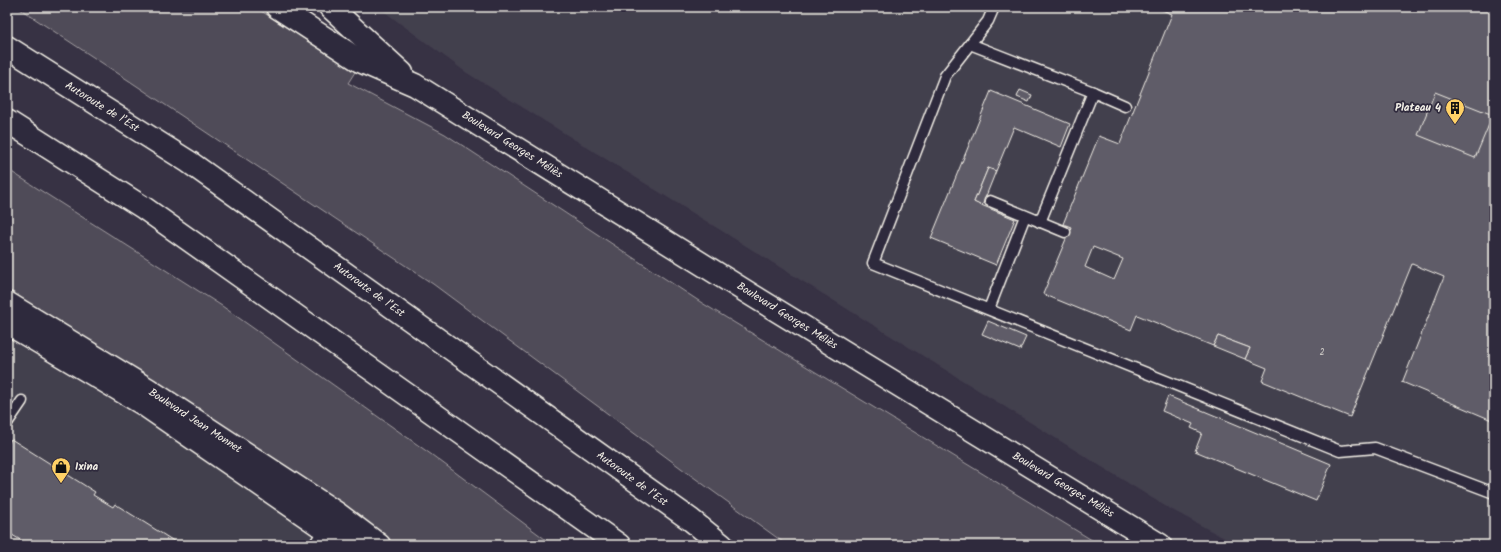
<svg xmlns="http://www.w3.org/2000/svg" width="1501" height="552" font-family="Kalam,sans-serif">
	<rect width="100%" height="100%" fill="#373244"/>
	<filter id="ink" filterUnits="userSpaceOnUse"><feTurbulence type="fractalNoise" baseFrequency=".025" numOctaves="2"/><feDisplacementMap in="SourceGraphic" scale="8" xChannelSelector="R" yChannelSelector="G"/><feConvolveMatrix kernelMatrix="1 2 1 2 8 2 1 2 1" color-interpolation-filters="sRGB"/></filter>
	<g filter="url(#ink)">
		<!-- built -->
		<g fill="#433f4e">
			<polygon points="378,7 1494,7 1494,545 1237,545 1165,506 467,73"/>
			<polygon points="7,338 136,415 300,522 331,545 7,545"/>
		</g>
		<!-- green -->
		<g fill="#504b59" stroke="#a29ea0">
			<polygon points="17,7 255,7 355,72 348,83 445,134 702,303 1100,545 787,545 685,471 433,284 131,82"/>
			<polygon points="7,169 222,306 432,455 553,545 392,545 317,491 7,292"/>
		</g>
		<!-- building -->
		<g fill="#5f5c67" stroke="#f4f1e8" fill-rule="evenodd">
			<path d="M1155 7H1494V421L1402 382V383L1444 277 1412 264 1350 417 1262 381 1267 368 1245 359 1250 348 1218 336 1213 346 1137 315 1131 330 1043 294 1071 227 1063 224 1099 136 1120 144 1172 14ZM1093 247 1123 259 1114 280 1085 267Z"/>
			<polygon points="1020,90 1032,95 1029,102 1017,97"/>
			<polygon points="991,91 1070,124 1061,147 1014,127 996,171 988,168 974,202 1015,219 996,265 931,238"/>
			<polygon points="1435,92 1493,115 1475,158 1418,135"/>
			<polygon points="988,168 996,171 982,206 974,202"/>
			<polygon points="988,321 1026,337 1020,350 982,334"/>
			<polygon points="1218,336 1250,348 1245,359 1213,346"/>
			<polygon points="1168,396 1331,464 1316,501 1195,451 1202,433 1191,428 1193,424 1162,411"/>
			<polygon points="11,439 95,492 93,495 113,507 115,504 180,545 29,545 7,532 7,446"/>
		</g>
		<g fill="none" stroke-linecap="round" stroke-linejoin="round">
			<!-- lane casing -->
			<g stroke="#f4f1e8" stroke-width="13">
				<g id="lane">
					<polyline points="994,7 988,21 945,76 873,263 1340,451 1375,448 1494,493"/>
					<polyline points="970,44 1093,92 1125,106"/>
					<polyline points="990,201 1065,232"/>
					<polyline points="1040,222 1093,92"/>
					<polyline points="989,309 1025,216"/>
					<polyline points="7,423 22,401"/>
				</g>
			</g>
			<!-- street casing -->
			<g stroke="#f4f1e8" stroke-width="23">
				<polyline id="street" points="320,545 329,531"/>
			</g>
			<!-- secondary casing -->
			<g stroke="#f4f1e8" stroke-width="25">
				<g id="secondary">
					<polyline points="277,7 360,61 415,85 750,294 1160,545"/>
					<polyline points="330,7 402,73"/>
					<polyline points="7,303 149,390 338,514 379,545"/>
					<polyline points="7,323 143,404 348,545"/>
				</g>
			</g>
			<!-- highway casing -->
			<g stroke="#f4f1e8" stroke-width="25">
				<g id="highway">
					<polyline points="7,47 189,162 691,520 722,545"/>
					<polyline points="7,121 144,208 619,545"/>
				</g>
			</g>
			<!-- lane -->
			<use href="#lane" stroke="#2f2a3d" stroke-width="10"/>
			<!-- street -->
			<use href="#street" stroke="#2f2a3d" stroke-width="20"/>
			<!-- secondary -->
			<use href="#secondary" stroke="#2f2a3d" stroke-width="22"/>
			<!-- highway -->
			<use href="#highway" stroke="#2f2a3d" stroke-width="22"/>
		</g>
	</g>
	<!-- icons -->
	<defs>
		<g id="building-pin" transform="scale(1)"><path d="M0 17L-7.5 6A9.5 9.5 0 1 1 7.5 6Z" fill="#ffd166" stroke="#2f2a3d"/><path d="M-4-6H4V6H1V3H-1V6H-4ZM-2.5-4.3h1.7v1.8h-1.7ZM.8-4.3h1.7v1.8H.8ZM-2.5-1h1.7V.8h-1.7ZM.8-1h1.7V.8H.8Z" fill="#111"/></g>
		<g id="shop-pin" transform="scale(1)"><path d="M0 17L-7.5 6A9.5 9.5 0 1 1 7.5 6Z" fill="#ffd166" stroke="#2f2a3d"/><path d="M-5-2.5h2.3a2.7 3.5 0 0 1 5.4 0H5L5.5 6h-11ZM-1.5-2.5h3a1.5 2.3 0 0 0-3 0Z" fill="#111"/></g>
	</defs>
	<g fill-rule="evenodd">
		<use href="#building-pin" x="1455" y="108"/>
		<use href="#shop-pin" x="61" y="467"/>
	</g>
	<g text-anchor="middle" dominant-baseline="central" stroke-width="3.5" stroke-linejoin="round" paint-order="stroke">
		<!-- number labels -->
		<g font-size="9" fill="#cfccc8">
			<text x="1322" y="352">2</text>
		</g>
		<!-- street labels -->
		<g font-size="11" fill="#f4f1e8" stroke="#2f2a3d">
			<text transform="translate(102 107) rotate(32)">Autoroute de l’Est</text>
			<text transform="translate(512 145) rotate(32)">Boulevard Georges Méliès</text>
			<text transform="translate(369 290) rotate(36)">Autoroute de l’Est</text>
			<text transform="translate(787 316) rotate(32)">Boulevard Georges Méliès</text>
			<text transform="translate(195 421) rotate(33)">Boulevard Jean Monnet</text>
			<text transform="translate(632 479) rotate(36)">Autoroute de l’Est</text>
			<text transform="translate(1063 485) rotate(31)">Boulevard Georges Méliès</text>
		</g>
		<!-- poi labels -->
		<g font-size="11" font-weight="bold" fill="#f4f1e8" stroke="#2f2a3d" text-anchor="end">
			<text x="1441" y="108">Plateau 4</text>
			<text x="75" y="467" text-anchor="start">Ixina</text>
		</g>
	</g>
	<!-- margin -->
	<rect width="1501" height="552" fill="none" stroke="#2f2a3d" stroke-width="24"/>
	<rect x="12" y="12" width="1477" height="528" fill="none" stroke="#f4f1e8" stroke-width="1.5" filter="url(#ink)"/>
</svg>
